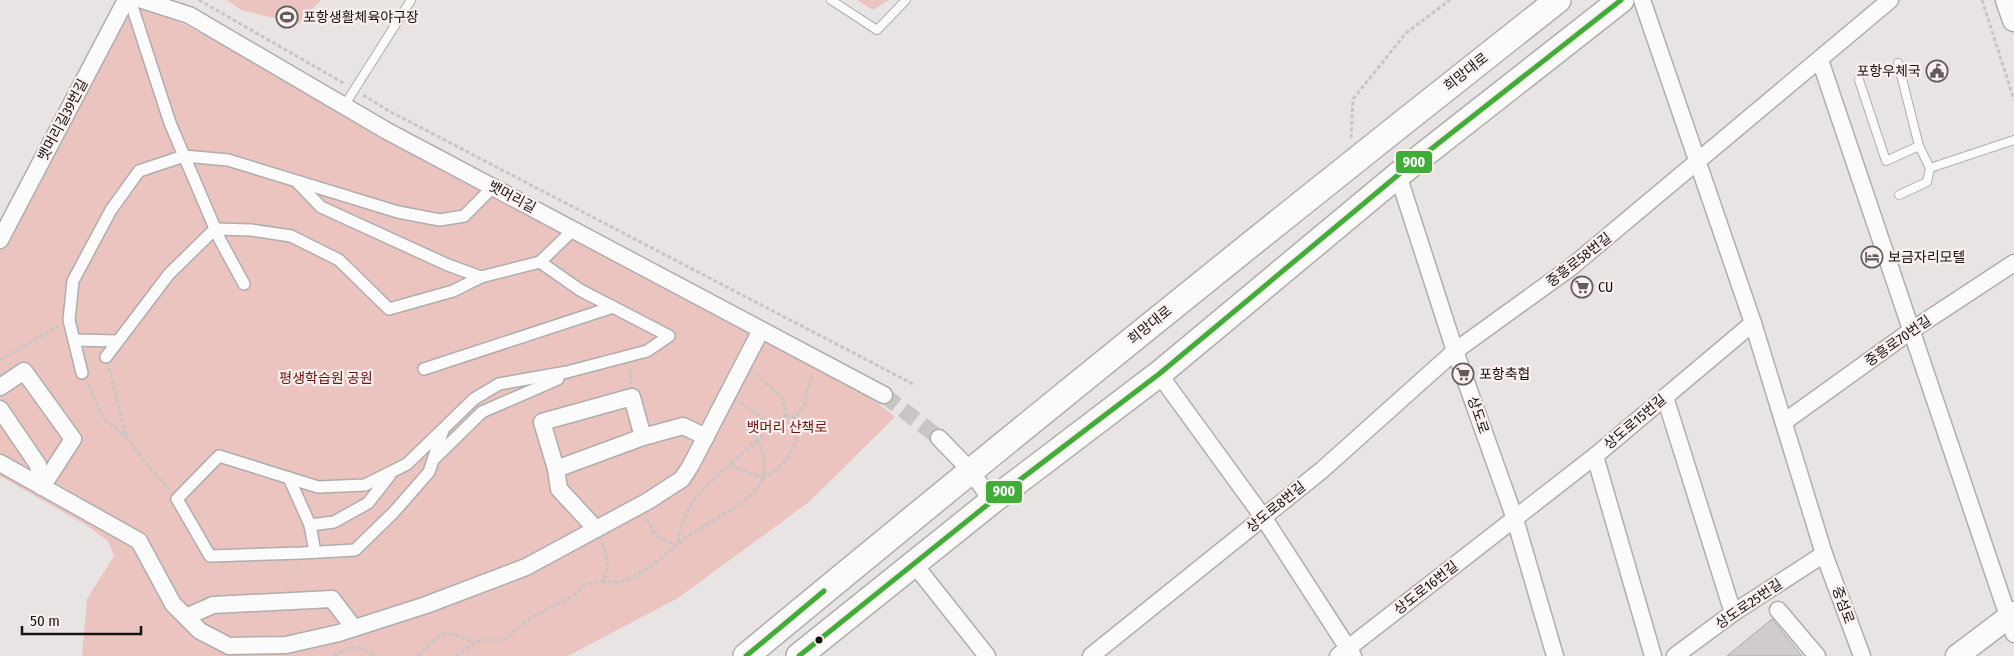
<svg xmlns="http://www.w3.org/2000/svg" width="2014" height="656" font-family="'Fira Sans Condensed','Noto Sans KR',sans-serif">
	<defs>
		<filter id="shadow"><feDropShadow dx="-4.5" dy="4.5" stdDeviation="0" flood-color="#0004"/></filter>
	</defs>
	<rect width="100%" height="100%" fill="#e9e4e4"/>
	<!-- green -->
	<g fill="#ebc4bf">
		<polygon points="126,0 137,0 344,106 761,330 878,403 895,417 809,502 678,598 568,656 82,656 87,599 114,556 108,541 86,525 0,476 0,240"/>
		<polygon points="227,0 321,0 298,24 241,10"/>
		<polygon points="857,0 889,0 873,10"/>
	</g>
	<!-- building -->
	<polygon fill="#d0cccc" stroke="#afabab" filter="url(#shadow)" points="1772,619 1802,656 1727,656"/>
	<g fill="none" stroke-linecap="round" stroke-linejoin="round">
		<!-- minor-tunnel -->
		<polyline stroke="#c9c5c5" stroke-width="16" stroke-dasharray="16 8" stroke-linecap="butt" points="884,395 939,438"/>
		<!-- service casing -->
		<g stroke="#b0adad" stroke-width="10">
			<g id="service">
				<polyline points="831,0 877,30 906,0"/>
				<polyline points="1898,63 1919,146"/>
				<polyline points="1859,80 1886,161 1919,146 1930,168 1927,182 1899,195"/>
				<polyline points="344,106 411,0"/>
				<polyline points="1930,168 2014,140"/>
			</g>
		</g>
		<!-- pedestrian casing -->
		<g stroke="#b0adad" stroke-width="14">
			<g id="pedestrian">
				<polyline points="130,0 170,123 220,240 244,284"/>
				<polyline points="298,183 321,207 448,265 481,277 540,262 573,230"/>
				<polyline points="74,340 118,341"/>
				<polyline points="106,357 169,274 215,229 251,230 291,236 339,260 389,309 453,291 481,277"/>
				<polyline points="424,369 613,307"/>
				<polyline points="82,373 69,320 73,281 111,210 139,171 184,156 228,160 398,212 440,220 464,216 493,187"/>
				<polyline points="443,430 429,472 394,512 355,550 302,553 210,556 177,499 219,456 318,487 365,485 407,464 474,399 499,384 567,372 647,351 669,336 580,290 540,262"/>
				<polyline points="435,458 482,412 558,379"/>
				<polyline points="289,478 310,525 334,522 368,503 390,475"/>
				<polyline points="310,525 315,552"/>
			</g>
		</g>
		<!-- minor casing -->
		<g stroke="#b0adad" stroke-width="19">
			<g id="minor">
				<polyline points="142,0 189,15 387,131 884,395"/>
				<polyline points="1642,0 1753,323 1824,554 1862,656"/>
				<polyline points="1820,60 2014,634"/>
				<polyline points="1398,175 1455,351 1515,519 1555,656"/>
				<polyline points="0,240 126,0"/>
				<polyline points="1159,374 1263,517 1353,656"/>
				<polyline points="0,387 24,371 73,439 42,487"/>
				<polyline points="1665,397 1733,613"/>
				<polyline points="0,409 38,465 42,487"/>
				<polyline points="1784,422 1912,330 2014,263"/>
				<polyline points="939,438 970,470 992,501"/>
				<polyline points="1595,456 1653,656"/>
				<polyline points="0,463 139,541 173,604 200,631 229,646 286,645 339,633 426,605 526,567 648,501 682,479 691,465 761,330"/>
				<polyline points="556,469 643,437"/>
				<polyline points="596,529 559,489 556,469 542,422 632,397 643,437 683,426 706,437"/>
				<polyline points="914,564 987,656"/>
				<polyline points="1778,610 1817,656"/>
				<polyline points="186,617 213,605 332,599 354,628"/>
				<polyline points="1091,656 1322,470 1455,351 1570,268 1890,0"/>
				<polyline points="1338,656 1595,456 1753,323"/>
				<polyline points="1675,656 1733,613 1824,554"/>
			</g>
		</g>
		<!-- secondary casing -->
		<g stroke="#b0adad" stroke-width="25">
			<g id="secondary">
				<polyline points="2007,0 2014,20"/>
				<polyline points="1957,656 2014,613"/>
			</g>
		</g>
		<!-- primary casing -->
		<g stroke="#b0adad" stroke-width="28">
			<g id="primary">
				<path d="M746 656C1014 434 1285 215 1558 0"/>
				<polyline points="799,656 992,501 1159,374 1398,175 1621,0"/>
			</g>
		</g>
		<!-- path -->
		<g stroke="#c7c5c5" stroke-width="3" stroke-dasharray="4 2.5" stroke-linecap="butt">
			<polyline points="199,0 345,84"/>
			<polyline points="1982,0 2014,100"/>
			<polyline points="363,95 389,111 913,384"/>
			<polyline points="1351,138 1353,99 1406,33 1450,0"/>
			<polyline points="0,360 58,326"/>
			<polyline points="109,368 126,437 148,466 169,489"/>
			<polyline points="630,368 631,384"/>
			<polyline points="756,374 783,399 786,415 795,418 805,404 806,393 813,374"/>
			<polyline points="88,384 104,419 126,437"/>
			<polyline points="740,402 769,423 778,421 786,415"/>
			<path d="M769 423 761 436 730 465C741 469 752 476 764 476 777 475 795 451 796 438 797 432 795 425 795 418"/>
			<path d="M647 519 655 535 677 546C707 513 790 501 757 440"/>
			<path d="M680 542 678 538C687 500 702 489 730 465"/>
			<path d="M602 543C607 558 611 568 602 581 608 581 613 582 619 582 637 579 662 557 677 546"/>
			<path d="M334 656C351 644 359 645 376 656"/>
			<path d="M418 656C440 632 445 628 475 643"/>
			<polyline points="455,656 480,640 503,640 531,618 576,594 585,584 602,581"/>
		</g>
		<!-- service -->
		<use href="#service" stroke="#fcfbfb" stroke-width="8"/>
		<!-- pedestrian -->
		<use href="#pedestrian" stroke="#fcfbfb" stroke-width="11"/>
		<!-- minor -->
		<use href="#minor" stroke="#fcfbfb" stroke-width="16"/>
		<!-- secondary -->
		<use href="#secondary" stroke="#fcfbfb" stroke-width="22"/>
		<!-- primary -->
		<use href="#primary" stroke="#fcfbfb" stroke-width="25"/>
		<!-- bus-1 casing -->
		<g stroke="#f9f0ef" stroke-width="9">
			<g id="bus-1">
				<polyline points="746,656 824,591"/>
				<polyline points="799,656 992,501 1159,374 1398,175 1621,0"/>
			</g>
		</g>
		<!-- bus-1 -->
		<use href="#bus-1" stroke="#40ad38" stroke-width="5"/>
	</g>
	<!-- icons -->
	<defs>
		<g id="stadium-ring" transform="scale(1.125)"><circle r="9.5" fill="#f9f0ef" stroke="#605d5c" stroke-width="1.5"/><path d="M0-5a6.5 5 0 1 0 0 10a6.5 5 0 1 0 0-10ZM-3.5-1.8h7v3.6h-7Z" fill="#605d5c"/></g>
		<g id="civic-ring" transform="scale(1.125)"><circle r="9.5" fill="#f9f0ef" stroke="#605d5c" stroke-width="1.5"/><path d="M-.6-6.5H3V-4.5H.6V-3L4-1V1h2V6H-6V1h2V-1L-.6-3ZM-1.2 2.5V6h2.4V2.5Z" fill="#605d5c"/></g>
		<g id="hotel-ring" transform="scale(1.125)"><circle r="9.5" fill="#f9f0ef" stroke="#605d5c" stroke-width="1.5"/><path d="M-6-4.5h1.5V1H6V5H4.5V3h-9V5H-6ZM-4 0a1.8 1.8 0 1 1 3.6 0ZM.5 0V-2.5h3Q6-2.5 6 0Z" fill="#605d5c"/></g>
		<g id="supermarket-ring" transform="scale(1.125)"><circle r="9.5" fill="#f9f0ef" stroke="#605d5c" stroke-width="1.5"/><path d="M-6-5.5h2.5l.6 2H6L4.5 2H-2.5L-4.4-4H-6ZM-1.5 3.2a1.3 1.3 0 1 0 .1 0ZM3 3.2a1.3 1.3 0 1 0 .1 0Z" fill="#605d5c"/></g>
	</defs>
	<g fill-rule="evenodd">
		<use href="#stadium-ring" x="287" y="17"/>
		<use href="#civic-ring" x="1937" y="71"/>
		<use href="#hotel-ring" x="1872" y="257"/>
		<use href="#supermarket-ring" x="1582" y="287"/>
		<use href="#supermarket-ring" x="1463" y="374"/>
	</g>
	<!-- markers -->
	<circle fill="#161413" stroke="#f9f0ef" stroke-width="2" cx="819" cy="640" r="4.5"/>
	<g text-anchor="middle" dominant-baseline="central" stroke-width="4.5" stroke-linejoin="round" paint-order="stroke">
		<!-- poi labels -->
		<g font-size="14" fill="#161413" stroke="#f9f0ef" text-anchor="start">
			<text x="303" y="17">포항생활체육야구장</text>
			<text x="1921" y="71" text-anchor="end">포항우체국</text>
			<text x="1888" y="257">보금자리모텔</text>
			<text x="1598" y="287">CU</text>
			<text x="1479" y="374">포항축협</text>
		</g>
		<!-- street labels -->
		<g font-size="14" fill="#161413" stroke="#f9f0ef">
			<text transform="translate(1466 72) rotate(-38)">희망대로</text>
			<text transform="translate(63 120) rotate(-62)">뱃머리길39번길</text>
			<text transform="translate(512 197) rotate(28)">뱃머리길</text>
			<text transform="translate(1579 260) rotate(-38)">중흥로58번길</text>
			<text transform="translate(1150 325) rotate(-39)">희망대로</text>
			<text transform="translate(1898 341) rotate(-35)">중흥로70번길</text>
			<text transform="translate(1478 415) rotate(71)">상도로</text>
			<text transform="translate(1635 422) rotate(-40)">상도로15번길</text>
			<text transform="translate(1276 507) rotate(-39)">상도로8번길</text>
			<text transform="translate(1426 588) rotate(-38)">상도로16번길</text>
			<text transform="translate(1749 604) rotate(-34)">상도로25번길</text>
			<text transform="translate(1843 605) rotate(70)">중섬로</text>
		</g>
		<!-- park labels -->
		<g font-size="14" fill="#6e130f" stroke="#f9f0ef">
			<text x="326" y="378">평생학습원 공원</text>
			<text x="787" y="427">뱃머리 산책로</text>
		</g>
	</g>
	<g stroke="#f9f0ef" stroke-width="2">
		<rect x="1395" y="150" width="38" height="24" rx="5" fill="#40ad38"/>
		<rect x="985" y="480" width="38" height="24" rx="5" fill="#40ad38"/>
	</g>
	<g font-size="14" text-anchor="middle" font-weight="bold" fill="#fff">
		<text x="1414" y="167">900</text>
		<text x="1004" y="496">900</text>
	</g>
	<!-- scale -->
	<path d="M22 626v8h119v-8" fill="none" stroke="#161413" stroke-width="2.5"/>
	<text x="30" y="626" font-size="15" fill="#161413" stroke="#f9f0ef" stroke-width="4" paint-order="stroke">50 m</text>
</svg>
